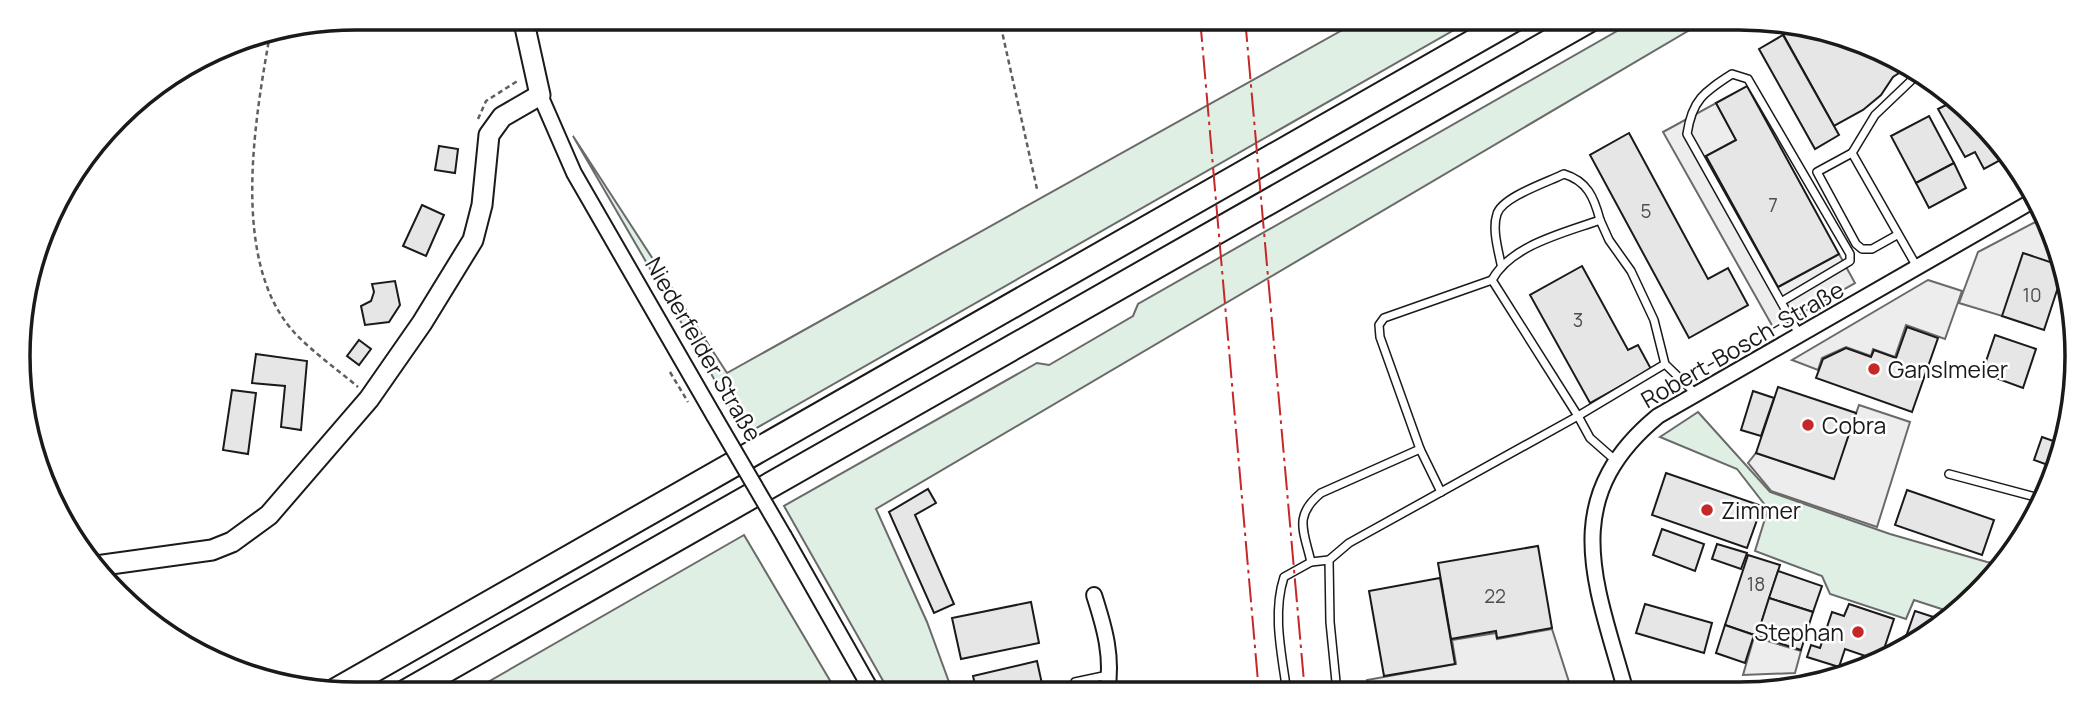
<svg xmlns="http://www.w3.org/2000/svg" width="2095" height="712" font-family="Manrope,sans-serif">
	<rect width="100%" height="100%" fill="#fff"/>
	<!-- green -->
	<g fill="#e0efe3" stroke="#6a6a6a" stroke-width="2">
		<polygon points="1364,18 1475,18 746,434 573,136 727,373"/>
		<polygon points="1640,18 1710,18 876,509 927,622 953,693 890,693 784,506 1037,363 1049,365 1133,316 1138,304"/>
		<polygon points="1698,412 1770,492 1890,534 1987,562 2001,563 1957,614 1914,600 1906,619 1830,594 1822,576 1755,551 1768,509 1737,469 1660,437"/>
		<polygon points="744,535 838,694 467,694"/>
	</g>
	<!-- parking -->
	<g fill="#ededed" stroke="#6a6a6a" stroke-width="2">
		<polygon points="1716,103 1736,140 1706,157 1778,287 1839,254 1855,283 1774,329 1663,132"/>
		<polygon points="2043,218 2059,265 2002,316 1959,303 1978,252"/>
		<polygon points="1928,280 1962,291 1945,339 1906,325 1895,357 1873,349 1871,356 1846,347 1822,358 1818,370 1792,360"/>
		<polygon points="1859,405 1910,422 1877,527 1771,491 1748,463 1756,453 1833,479"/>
		<polygon points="1552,629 1570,685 1555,692 1369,692 1367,680 1456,664 1452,640 1496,633 1497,639"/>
		<polygon points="1754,637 1801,651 1795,673 1743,675"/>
	</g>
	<!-- building -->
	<g fill="#e6e6e6" stroke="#1a1a1a" stroke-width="2">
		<polygon points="1786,24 1826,29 1907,68 1893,77 1881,95 1863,110 1834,126 1779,27"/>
		<polygon points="1783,35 1839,135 1815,149 1759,49"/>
		<polygon points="1747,86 1839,254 1778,287 1706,156 1736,140 1716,103"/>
		<polygon points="1956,100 2006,157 1984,169 1975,152 1965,157 1938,109"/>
		<polygon points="1929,116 1954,163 1916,183 1891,136"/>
		<polygon points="1629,133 1708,279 1728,268 1748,305 1689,338 1590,155"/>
		<polygon points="439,146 458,149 455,173 435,170"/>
		<polygon points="1954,163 1966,188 1929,208 1916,183"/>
		<polygon points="422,205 444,215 426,256 403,246"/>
		<polygon points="2023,253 2059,265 2062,275 2044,330 2002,316"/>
		<polygon points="1582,266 1628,350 1638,345 1651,369 1590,403 1530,295"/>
		<polygon points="395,281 400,305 389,322 365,325 361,306 371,301 374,292 372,284"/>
		<polygon points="1907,327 1938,338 1912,412 1816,378 1823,359 1846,348 1871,357 1874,350 1896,358"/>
		<polygon points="1995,335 2036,349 2023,388 1982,373"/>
		<polygon points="359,340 371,349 359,365 347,356"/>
		<polygon points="256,354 307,361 301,430 281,427 285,386 252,383"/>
		<polygon points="1778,387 1856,413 1834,479 1756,453"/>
		<polygon points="232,390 256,393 248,454 223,450"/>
		<polygon points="1753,391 1774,398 1761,436 1741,430"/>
		<polygon points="2042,437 2065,445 2056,468 2034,460"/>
		<polygon points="1666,473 1762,506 1747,548 1652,515"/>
		<polygon points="928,489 936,503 915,515 954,604 934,613 889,512"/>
		<polygon points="1907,490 1994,520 1982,555 1895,525"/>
		<polygon points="1662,529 1704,544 1695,571 1653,555"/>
		<polygon points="1717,544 1747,553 1741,569 1712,559"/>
		<polygon points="1538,546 1552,628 1497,638 1496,631 1451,639 1438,563"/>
		<polygon points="1748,555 1780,565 1757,636 1725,625"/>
		<polygon points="1778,571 1822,586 1813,612 1769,598"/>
		<polygon points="1440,578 1455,664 1384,676 1369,591"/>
		<polygon points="1769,598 1813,612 1801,650 1757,636"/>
		<polygon points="1031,602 1039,643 961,659 952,618"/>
		<polygon points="1645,604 1712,623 1704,653 1636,633"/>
		<polygon points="1849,604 1894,619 1880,661 1845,649 1839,667 1807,657 1811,645 1820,648 1832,612 1844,616"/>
		<polygon points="1915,611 1946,621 1901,651"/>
		<polygon points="1725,625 1754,635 1745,663 1716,653"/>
		<polygon points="1037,661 1044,693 977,693 973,676"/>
	</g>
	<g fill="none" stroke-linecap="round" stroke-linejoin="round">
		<!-- lane casing -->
		<g stroke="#1a1a1a" stroke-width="10">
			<g id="lane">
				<polyline points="1852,153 1875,115 1918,74"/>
				<polyline points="1897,235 1872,249 1862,249 1856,244 1817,172 1852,153 1917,267"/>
				<path d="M1501 264C1498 249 1492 229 1497 214 1502 197 1548 182 1564 174 1587 181 1594 197 1600 220"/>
				<path d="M1781 302 1850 261V254L1748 79 1732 74C1704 92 1692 100 1687 134L1799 334"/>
				<path d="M1665 364 1578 416 1492 280C1511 245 1564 233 1600 220L1609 240 1631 271 1654 320 1665 364 1696 394"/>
				<polyline points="1420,449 1380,337 1379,325 1384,318 1492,280"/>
				<polyline points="1949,474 2043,499"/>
				<path d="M1311 562C1304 531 1293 516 1321 493L1420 449 1441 492"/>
				<polyline points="1337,692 1330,622 1329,560 1349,543 1578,416 1590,438 1615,460"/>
				<polyline points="1069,693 1075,682 1108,675"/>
				<path d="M1287 693C1282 655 1272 614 1284 577L1311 562 1329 560"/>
			</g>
		</g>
		<!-- street casing -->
		<g stroke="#1a1a1a" stroke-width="18">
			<g id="street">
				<polyline points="540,95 574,173 714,416"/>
				<polyline points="784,536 873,693"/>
				<path d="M1094 595C1105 629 1113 657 1107 693"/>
				<path d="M1626 692C1596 584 1556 500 1658 416L2036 199"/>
				<polyline points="1721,692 1796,688"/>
			</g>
		</g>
		<!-- secondary casing -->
		<g stroke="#1a1a1a" stroke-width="23">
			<polyline id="secondary" points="96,566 212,550 232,542 269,515 369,399 422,323 473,240 482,205 489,135 502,117 540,95 523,18"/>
		</g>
		<!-- highway casing -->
		<g stroke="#1a1a1a" stroke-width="28">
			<g id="highway">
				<polyline points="334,692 1516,18"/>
				<polyline points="403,694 1592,18"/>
			</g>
		</g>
		<!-- path -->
		<g stroke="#5f5f5f" stroke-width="2.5" stroke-dasharray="5 3.5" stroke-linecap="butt">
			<polyline points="999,18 1037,189"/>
			<path d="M270 34C255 119 230 260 293 331 312 352 337 369 358 387"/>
			<polyline points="478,119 486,101 519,80"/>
			<polyline points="670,372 688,402"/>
		</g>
		<!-- lane -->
		<use href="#lane" stroke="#fff" stroke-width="7"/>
		<!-- street -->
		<use href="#street" stroke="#fff" stroke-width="14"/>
		<!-- secondary -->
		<use href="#secondary" stroke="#fff" stroke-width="19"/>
		<!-- highway -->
		<use href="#highway" stroke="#fff" stroke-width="24"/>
		<!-- street-bridge casing -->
		<g stroke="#1a1a1a" stroke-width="18" stroke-linecap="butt">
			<polyline id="street-bridge" points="714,416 784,536"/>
		</g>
		<!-- street-bridge -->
		<use href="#street-bridge" stroke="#fff" stroke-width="14"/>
		<!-- power -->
		<g stroke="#c62828" stroke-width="2" stroke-dasharray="24 5 3.5 5" stroke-linecap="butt">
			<polyline points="1200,18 1259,693"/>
			<polyline points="1245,18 1305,693"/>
		</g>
	</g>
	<!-- markers -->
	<g fill="#c62828" stroke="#fff" stroke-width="2.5">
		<circle cx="1874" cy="369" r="7"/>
		<circle cx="1808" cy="425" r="7"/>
		<circle cx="1707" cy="510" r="7"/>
		<circle cx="1858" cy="632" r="7"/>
	</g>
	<g text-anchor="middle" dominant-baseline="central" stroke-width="5" stroke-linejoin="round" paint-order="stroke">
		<!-- number labels -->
		<g font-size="19" fill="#4d4d4d">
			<text x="1773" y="205">7</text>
			<text x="1646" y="211">5</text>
			<text x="2032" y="295">10</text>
			<text x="1578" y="320">3</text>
			<text x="1756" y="584">18</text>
			<text x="1495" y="596">22</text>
		</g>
		<!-- street labels -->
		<g font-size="23" fill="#1a1a1a" stroke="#fff">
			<text transform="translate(1742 344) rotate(-30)">Robert-Bosch-Straße</text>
			<text transform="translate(704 349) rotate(60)">Niederfelder Straße</text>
		</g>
		<!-- poi labels -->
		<g font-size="23" fill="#1a1a1a" stroke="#fff" text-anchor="start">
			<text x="1888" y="369">Ganslmeier</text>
			<text x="1822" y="425">Cobra</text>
			<text x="1721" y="510">Zimmer</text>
			<text x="1844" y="632" text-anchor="end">Stephan</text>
		</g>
	</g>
	<!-- crop -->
	<path d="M0 0H2095V712H0ZM356 30H1739A326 326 0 0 1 2065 356V356A326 326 0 0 1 1739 682H356A326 326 0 0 1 30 356V356A326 326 0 0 1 356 30Z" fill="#fff" fill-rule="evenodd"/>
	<path fill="none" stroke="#1a1a1a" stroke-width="3.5" d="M356 30H1739A326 326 0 0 1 2065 356V356A326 326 0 0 1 1739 682H356A326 326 0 0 1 30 356V356A326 326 0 0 1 356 30Z"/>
</svg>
